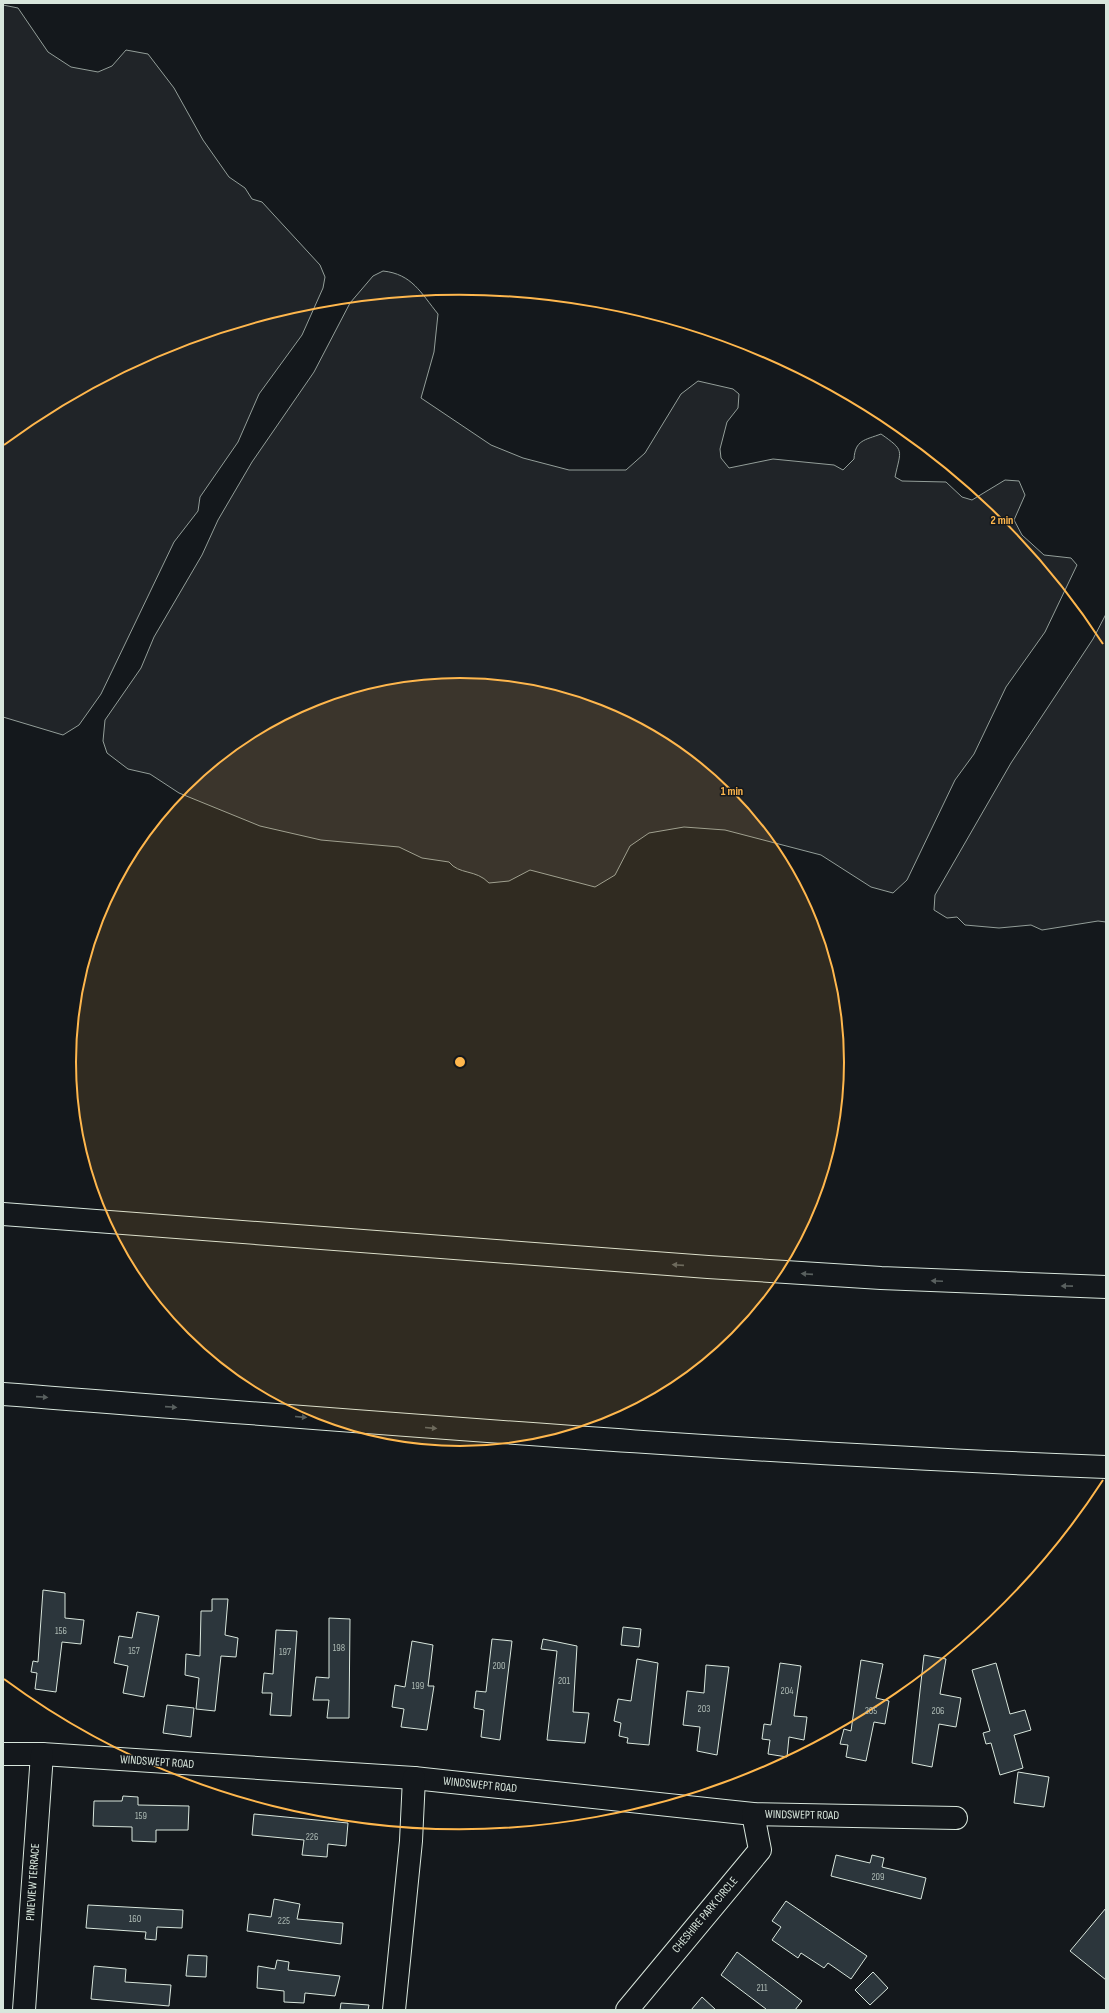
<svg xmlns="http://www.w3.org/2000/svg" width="1109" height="2013" font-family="'Sofia Sans Condensed',sans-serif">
	<rect width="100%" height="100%" fill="#14181c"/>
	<!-- green -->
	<g fill="#202428" stroke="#939e99">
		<polygon points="3,5 18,8 48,52 71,67 98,72 112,66 126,50 148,54 174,88 203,140 229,177 245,188 252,199 262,202 320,265 325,277 323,288 302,335 259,394 238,442 200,497 198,511 174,542 101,694 79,725 63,735 3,717"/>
		<path d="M383 271C412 274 421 293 438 314L434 352 421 398 491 445 523 458 569 470H626L645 453 681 394 698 381 733 389 739 394 738 408 727 422 720 449 721 458 729 468 773 459 834 465 843 470 854 459C855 440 865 440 881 434 905 451 901 449 895 477L902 481 946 482 962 497 972 500 1005 480 1019 481 1025 495 1014 520 1022 535 1044 555 1071 558 1077 565 1045 632 1006 687 974 754 955 780 907 880 893 893 871 887 821 855 725 830 684 827 649 833 630 846 615 875 595 887 530 870 509 881 489 883C476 869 459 875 449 862L422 858 399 847 321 840 260 826 179 793 150 774 128 769 107 753 103 741 105 720 141 668 154 637 202 555 218 520 252 462 314 372 350 303 373 276Z"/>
		<polygon points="1106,614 1106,922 1098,921 1042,930 1031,925 999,928 965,925 957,917 947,918 934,910 935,895 1011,763 1093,639"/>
	</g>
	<!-- building -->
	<g fill="#2c363c" stroke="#d8e6dc">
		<polygon points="43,1590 65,1593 65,1618 84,1620 81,1644 62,1642 56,1692 35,1689 37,1673 31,1672 33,1661 38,1662"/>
		<polygon points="212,1599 228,1599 225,1635 238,1638 236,1657 221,1656 215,1711 196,1709 199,1678 185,1675 186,1654 200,1656 201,1611 212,1611"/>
		<polygon points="137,1612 159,1616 144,1697 123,1693 128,1666 114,1663 119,1636 132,1638"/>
		<polygon points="329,1618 350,1619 349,1718 327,1718 329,1700 313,1700 316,1677 329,1678"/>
		<polygon points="623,1627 641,1629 639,1647 621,1645"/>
		<polygon points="276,1630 297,1631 291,1716 270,1715 272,1693 262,1693 264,1673 273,1674"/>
		<polygon points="492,1639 512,1641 500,1740 481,1737 484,1710 474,1708 476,1691 486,1692"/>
		<polygon points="543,1639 577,1646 573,1712 589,1713 585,1743 547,1740 557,1651 541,1649"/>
		<polygon points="412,1641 433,1645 428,1686 434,1686 427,1730 401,1727 404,1709 392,1707 395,1685 405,1687"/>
		<polygon points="924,1655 946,1659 940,1694 961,1698 956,1727 939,1724 932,1767 912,1763"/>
		<polygon points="637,1659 658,1663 649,1745 627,1743 628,1738 619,1736 621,1723 614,1721 618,1699 631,1701"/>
		<polygon points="861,1660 883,1664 876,1698 889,1701 885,1724 874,1722 866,1761 846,1757 848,1745 840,1744 844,1729 851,1731"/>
		<polygon points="780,1663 801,1666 794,1716 807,1717 804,1740 789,1737 787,1757 768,1754 770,1740 762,1739 764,1724 771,1725"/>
		<polygon points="996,1663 1010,1714 1025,1710 1031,1730 1014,1735 1023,1768 1000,1775 991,1743 986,1744 983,1733 990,1731 972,1670"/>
		<polygon points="706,1665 729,1667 717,1755 697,1751 700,1727 683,1725 687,1691 704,1693"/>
		<polygon points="167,1705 194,1708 191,1737 163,1733"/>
		<polygon points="1018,1772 1049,1777 1044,1807 1014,1803"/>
		<polygon points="123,1796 138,1797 138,1805 189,1806 188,1830 156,1830 156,1842 132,1841 132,1827 93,1826 94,1801 122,1801"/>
		<polygon points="254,1814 348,1823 346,1846 328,1844 327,1857 302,1855 304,1840 252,1835"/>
		<polygon points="836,1855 870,1863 872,1855 884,1858 882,1867 926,1878 921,1899 831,1876"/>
		<polygon points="274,1899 300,1904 297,1919 343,1923 341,1944 247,1931 249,1914 271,1917"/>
		<polygon points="786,1901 867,1956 851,1979 828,1963 824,1968 801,1953 798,1958 772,1940 781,1927 772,1921"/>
		<polygon points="88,1905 183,1910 182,1928 157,1927 156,1940 145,1939 146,1932 86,1928"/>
		<polygon points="1106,1908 1106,1980 1070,1951"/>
		<polygon points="737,1952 802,2001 795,2010 765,2010 766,2009 721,1975"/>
		<polygon points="188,1955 207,1956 206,1977 186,1976"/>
		<polygon points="277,1960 289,1962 288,1970 340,1976 335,1996 305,1993 304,2003 284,2002 284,1991 257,1988 258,1966 275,1969"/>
		<polygon points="94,1966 126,1969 125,1982 171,1985 169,2006 91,1999"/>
		<polygon points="873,1972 888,1988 870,2005 855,1990"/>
		<polygon points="702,1997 716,2010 691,2010"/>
		<polygon points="341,2003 369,2005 368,2010 340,2010"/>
	</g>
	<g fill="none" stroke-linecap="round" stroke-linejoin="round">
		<!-- minor casing -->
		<g stroke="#d8e6dc" stroke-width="24">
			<g id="minor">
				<polyline points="3,1754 42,1754 414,1778 753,1814 956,1818"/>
				<polyline points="24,2010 42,1754"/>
				<polyline points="394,2010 411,1841 414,1778"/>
				<polyline points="627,2010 760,1850 753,1814"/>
			</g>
		</g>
		<!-- motorway casing -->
		<g stroke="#d8e6dc" stroke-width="24">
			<g id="motorway">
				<polyline points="3,1214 708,1267 881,1278 1106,1287"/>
				<path d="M3 1394C370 1422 738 1453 1106 1467"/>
			</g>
		</g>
		<!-- minor -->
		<use href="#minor" stroke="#14181c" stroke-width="22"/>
		<!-- motorway -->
		<use href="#motorway" stroke="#14181c" stroke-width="22"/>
	</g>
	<!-- one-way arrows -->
	<defs><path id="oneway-solid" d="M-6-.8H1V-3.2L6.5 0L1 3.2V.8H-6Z"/></defs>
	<g fill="#59605f">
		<use href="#oneway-solid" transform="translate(678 1265) rotate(-176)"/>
		<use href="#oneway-solid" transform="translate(807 1274) rotate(-176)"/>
		<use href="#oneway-solid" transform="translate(937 1281) rotate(-178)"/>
		<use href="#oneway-solid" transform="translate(1067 1286) rotate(-179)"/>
		<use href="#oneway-solid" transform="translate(42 1397) rotate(4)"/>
		<use href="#oneway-solid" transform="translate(171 1407) rotate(4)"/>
		<use href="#oneway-solid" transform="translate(301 1417) rotate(5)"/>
		<use href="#oneway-solid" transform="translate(431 1428) rotate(5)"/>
	</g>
	<!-- distance rings -->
	<circle cx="460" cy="1062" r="384" fill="#ffb74d" fill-opacity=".12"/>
	<g fill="none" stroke="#ffb74d" stroke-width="2">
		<circle cx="460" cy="1062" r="384"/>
		<path d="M1103 1480A767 767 0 0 1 4 1679M4 445A767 767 0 0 1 1103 644"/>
	</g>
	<g text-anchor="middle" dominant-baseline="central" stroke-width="3" stroke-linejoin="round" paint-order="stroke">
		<!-- number labels -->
		<g font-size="10" fill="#adbab4">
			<text x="61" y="1631">156</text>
			<text x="339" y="1648">198</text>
			<text x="134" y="1651">157</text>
			<text x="285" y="1652">197</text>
			<text x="499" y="1666">200</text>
			<text x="564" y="1681">201</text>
			<text x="418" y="1686">199</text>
			<text x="787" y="1691">204</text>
			<text x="704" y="1709">203</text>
			<text x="871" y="1711">205</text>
			<text x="938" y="1711">206</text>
			<text x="141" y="1816">159</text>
			<text x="312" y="1837">226</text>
			<text x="878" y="1877">209</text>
			<text x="135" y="1919">160</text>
			<text x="284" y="1921">225</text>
			<text x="762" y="1988">211</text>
		</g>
		<!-- street labels -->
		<g font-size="12" fill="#d8e6dc" stroke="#14181c">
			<text transform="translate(157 1762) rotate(4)">WINDSWEPT ROAD</text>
			<text transform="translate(480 1785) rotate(6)">WINDSWEPT ROAD</text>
			<text transform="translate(802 1815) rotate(1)">WINDSWEPT ROAD</text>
			<text transform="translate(33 1882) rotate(-86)">PINEVIEW TERRACE</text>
			<text transform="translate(705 1915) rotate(-50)">CHESHIRE PARK CIRCLE</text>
		</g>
	</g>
	<circle cx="460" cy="1062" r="6" fill="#ffb74d" stroke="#14181c" stroke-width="2"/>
	<g font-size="12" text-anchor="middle" font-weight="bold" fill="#ffb74d" stroke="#14181c" stroke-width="3" stroke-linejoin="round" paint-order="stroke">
		<text x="1002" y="524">2 min</text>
		<text x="732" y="795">1 min</text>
	</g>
	<!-- border -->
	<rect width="1109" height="2013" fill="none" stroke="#d8e6dc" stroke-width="8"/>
</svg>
